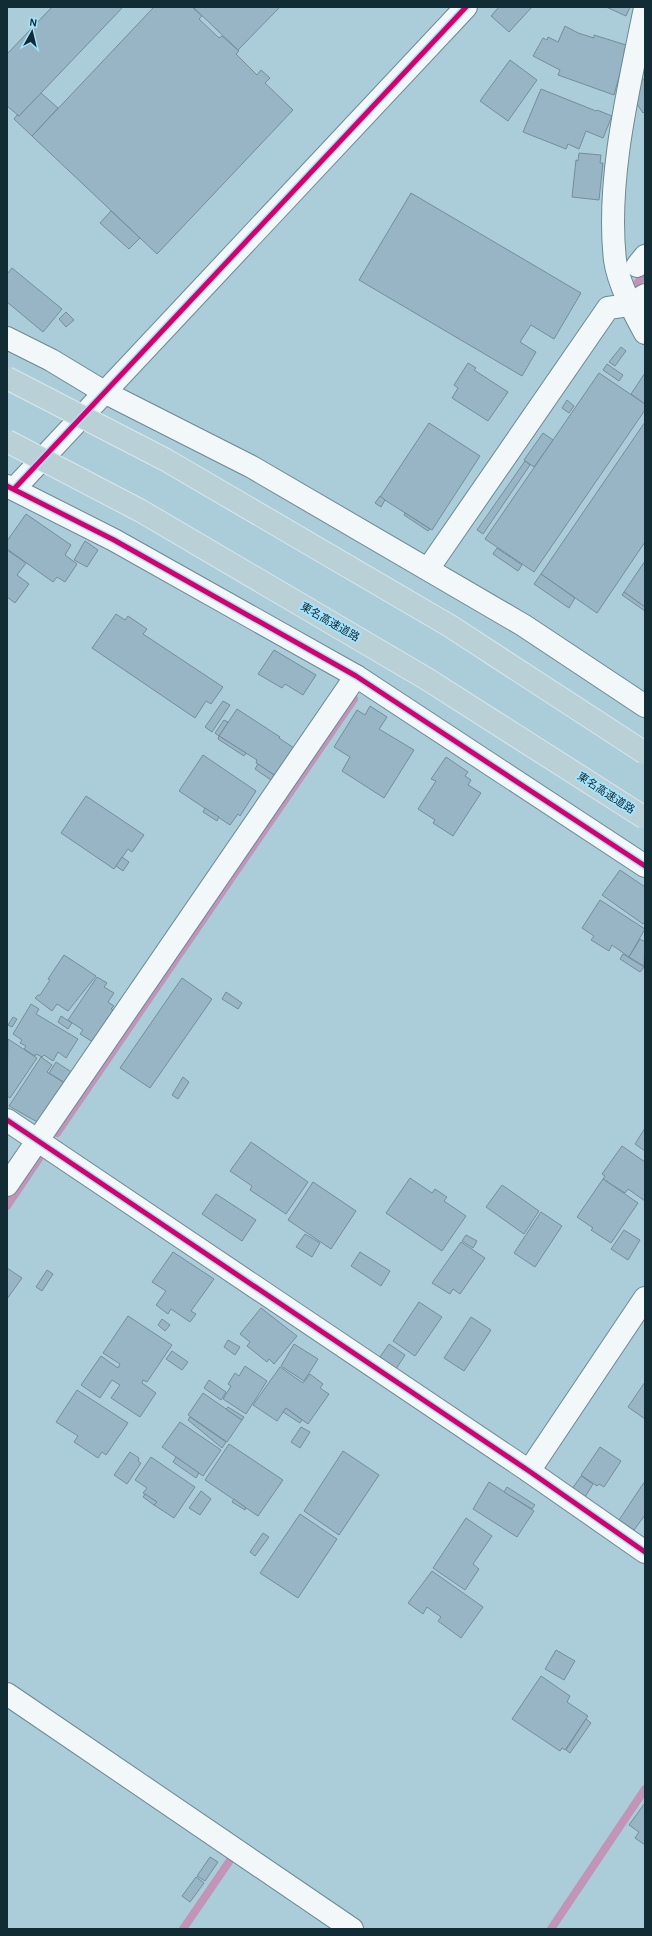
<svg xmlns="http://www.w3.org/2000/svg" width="652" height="1936" font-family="'Alegreya Sans','Noto Sans JP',sans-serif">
	<rect width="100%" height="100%" fill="#abcdda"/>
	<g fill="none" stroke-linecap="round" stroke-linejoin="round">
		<!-- stream -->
		<g stroke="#c194b8" stroke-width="8">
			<polyline points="629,294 645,273"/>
			<polyline points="57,1133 354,699"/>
			<polyline points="7,1206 40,1157"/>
			<polyline points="183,1929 233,1856 238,1859"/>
			<polyline points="551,1929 645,1789"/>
		</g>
	</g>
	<!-- building -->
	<g fill="#98b5c6" stroke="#758d99">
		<polygon points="52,7 123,7 19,116 7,106 7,54"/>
		<polygon points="154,7 192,7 202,16 199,19 219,38 222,36 239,51 236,54 257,75 261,70 270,78 265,83 293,110 157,254 32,136"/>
		<polygon points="193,7 280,7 238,50"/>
		<polygon points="499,7 532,7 509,32 491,16"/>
		<polygon points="606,7 630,7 626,16"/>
		<polygon points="565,26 578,33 594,38 594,35 626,45 624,51 626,52 614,95 558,75 560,70 533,56 543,38 547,40 548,37 558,42"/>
		<polygon points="510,60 537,80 508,121 480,101"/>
		<polygon points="645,78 645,111 643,113 635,101 639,83"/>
		<polygon points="541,89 596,111 597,110 612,116 603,138 586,131 579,149 568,144 566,149 523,132"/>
		<polygon points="41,93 58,108 32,136 14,119 17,115 19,116"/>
		<polygon points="579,153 601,155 600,163 603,163 599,200 572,197 576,160 578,161"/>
		<polygon points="411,193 581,293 554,339 531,325 520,342 536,352 522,376 359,280"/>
		<polygon points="111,211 140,238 129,249 100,223"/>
		<polygon points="12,268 62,309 43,332 7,302 7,274"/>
		<polygon points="66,312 74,320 66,327 59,319"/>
		<polygon points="621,347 626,351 615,366 609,362"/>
		<polygon points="468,363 476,368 474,370 508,392 488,421 452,398 458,388 454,385"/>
		<polygon points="607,364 623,375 619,381 603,370"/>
		<polygon points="599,373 645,404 645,410 534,572 485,539"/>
		<polygon points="645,373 645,404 631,394"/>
		<polygon points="567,400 574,406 569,413 562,408"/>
		<polygon points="645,422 645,542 597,613 541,574"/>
		<polygon points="429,423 480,456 432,530 380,497"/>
		<polygon points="543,433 553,440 534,467 524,460"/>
		<polygon points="525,461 530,465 483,534 477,530"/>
		<polygon points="380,496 385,500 381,507 375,503"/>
		<polygon points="405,513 430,529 428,531 404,515"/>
		<polygon points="26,514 71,545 65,555 77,564 65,582 57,577 53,582 7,549 7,541"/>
		<polygon points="85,541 98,550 87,567 74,560"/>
		<polygon points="497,548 522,565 518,571 493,554"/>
		<polygon points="7,550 26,563 17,575 29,584 15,603 7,597"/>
		<polygon points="645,561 645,607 624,592"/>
		<polygon points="541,574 575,598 569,608 534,584"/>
		<polygon points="624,592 645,607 645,611 622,595"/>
		<polygon points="116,614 125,620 128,616 147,629 143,634 223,687 211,704 206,701 195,718 92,648"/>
		<polygon points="274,650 316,675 303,695 285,684 282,688 258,674"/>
		<polygon points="223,701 230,705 212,732 205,727"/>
		<polygon points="370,706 387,717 379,729 414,750 384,798 342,771 350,757 334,747 357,710 365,715"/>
		<polygon points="237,709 280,737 279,738 294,748 276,776 256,763 257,760 219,736"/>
		<polygon points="224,720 228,722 219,736 215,733"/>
		<polygon points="219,736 246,753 244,756 218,739"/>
		<polygon points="203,755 256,791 240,816 238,814 230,825 179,791"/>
		<polygon points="446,757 468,772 465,776 471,780 468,785 481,793 453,836 433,823 435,820 418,809 436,781 431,779"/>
		<polygon points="258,764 274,775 271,780 255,769"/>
		<polygon points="86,796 144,835 132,852 128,849 114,869 61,833"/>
		<polygon points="205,808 219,817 217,821 203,812"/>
		<polygon points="122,857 129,862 123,871 116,866"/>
		<polygon points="620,870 645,887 645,921 643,924 602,895"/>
		<polygon points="600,900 645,929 629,957 612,945 609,951 591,940 594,936 582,928"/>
		<polygon points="640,939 645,942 644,966 629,957"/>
		<polygon points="623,954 644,967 640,972 620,959"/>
		<polygon points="64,955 96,976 68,1011 57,1004 52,1011 35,998 38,995 40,995 50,980 48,979"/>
		<polygon points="97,977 107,983 104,987 114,993 108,1002 114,1006 111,1009 114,1010 93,1042 80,1034 83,1030 68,1020"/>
		<polygon points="182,978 212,999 150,1088 120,1068"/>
		<polygon points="226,992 242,1003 238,1009 222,999"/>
		<polygon points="31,1004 39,1009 36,1014 78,1039 66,1058 58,1052 53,1061 44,1055 42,1057 36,1054 35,1056 24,1049 26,1046 20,1043 22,1040 13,1034"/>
		<polygon points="61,1016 72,1023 68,1029 58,1022"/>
		<polygon points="13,1017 17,1019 12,1027 8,1025"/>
		<polygon points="8,1039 37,1058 10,1098 7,1096"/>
		<polygon points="41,1057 52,1065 47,1072 66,1084 39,1123 9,1106"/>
		<polygon points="56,1062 73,1073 67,1084 49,1073"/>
		<polygon points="183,1077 189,1082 178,1099 172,1095"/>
		<polygon points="645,1128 645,1151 635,1144"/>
		<polygon points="251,1142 308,1182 286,1214 250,1190 252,1186 230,1171"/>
		<polygon points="622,1146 645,1162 645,1201 628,1189 625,1193 603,1179 605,1176 602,1174"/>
		<polygon points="410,1178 432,1193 435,1189 447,1197 444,1201 466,1216 442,1251 386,1213"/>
		<polygon points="603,1179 638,1203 611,1243 591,1230 593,1228 577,1217"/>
		<polygon points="313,1182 356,1211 331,1249 288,1220"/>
		<polygon points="502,1185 539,1211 524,1234 486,1207"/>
		<polygon points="216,1194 256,1220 242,1241 202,1214"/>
		<polygon points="541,1212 562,1226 535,1267 514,1253"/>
		<polygon points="624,1230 640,1240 628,1260 611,1249"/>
		<polygon points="305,1234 320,1243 312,1257 296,1247"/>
		<polygon points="466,1235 477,1241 473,1248 462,1241"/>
		<polygon points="461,1242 485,1258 460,1294 453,1289 450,1294 432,1283"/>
		<polygon points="173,1252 214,1279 191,1311 196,1314 190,1322 171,1309 168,1314 156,1305 166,1291 152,1282"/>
		<polygon points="360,1252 390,1271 381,1286 351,1266"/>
		<polygon points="7,1268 22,1278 7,1299"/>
		<polygon points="47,1270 53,1274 42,1291 36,1287"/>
		<polygon points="419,1302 442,1317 415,1356 393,1341"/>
		<polygon points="261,1308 297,1336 274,1364 269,1359 267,1362 247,1346 250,1342 240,1334"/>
		<polygon points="128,1316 172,1345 147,1382 143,1380 142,1383 156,1393 140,1417 111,1398 120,1385 112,1380 100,1398 81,1385 101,1356 118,1368 120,1364 103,1353"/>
		<polygon points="471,1317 491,1330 464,1371 444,1358"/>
		<polygon points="162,1319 170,1325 165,1331 158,1325"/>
		<polygon points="228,1340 240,1347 235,1355 224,1347"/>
		<polygon points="294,1344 318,1359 304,1381 281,1366"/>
		<polygon points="389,1344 405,1355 396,1369 380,1357"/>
		<polygon points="172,1351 188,1362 182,1370 166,1359"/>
		<polygon points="245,1366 267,1381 246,1414 223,1399 231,1386 228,1384 235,1373 239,1376"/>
		<polygon points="280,1367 303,1383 310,1374 323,1384 320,1388 329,1394 308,1424 286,1408 277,1421 253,1405"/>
		<polygon points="209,1380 226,1392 221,1400 204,1388"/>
		<polygon points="645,1382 645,1419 628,1407"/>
		<polygon points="77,1390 128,1423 106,1455 102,1452 98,1458 74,1442 78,1436 56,1422"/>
		<polygon points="203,1393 242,1420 227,1442 188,1415"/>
		<polygon points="228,1407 244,1417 242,1420 226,1409"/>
		<polygon points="286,1408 302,1420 300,1423 283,1412"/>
		<polygon points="190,1417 226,1442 222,1448 188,1420"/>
		<polygon points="180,1422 221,1450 203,1476 162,1447"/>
		<polygon points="301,1427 310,1432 300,1448 291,1442"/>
		<polygon points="229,1444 283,1480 258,1516 205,1480"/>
		<polygon points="600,1447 621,1461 604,1487 599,1484 597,1486 581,1475"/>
		<polygon points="343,1451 379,1475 339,1535 304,1511"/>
		<polygon points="130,1452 139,1458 138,1461 141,1463 127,1484 114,1475"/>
		<polygon points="151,1457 195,1487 174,1518 154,1505 157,1502 143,1493 147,1488 135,1480"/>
		<polygon points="176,1457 199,1473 196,1478 173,1462"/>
		<polygon points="581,1476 593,1484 585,1497 572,1489"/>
		<polygon points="645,1481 645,1515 634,1530 619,1520"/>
		<polygon points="489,1482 534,1511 517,1537 473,1509"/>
		<polygon points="507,1487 535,1505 532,1509 504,1492"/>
		<polygon points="201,1491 211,1499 200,1515 189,1508"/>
		<polygon points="145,1494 157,1502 154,1505 143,1497"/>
		<polygon points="234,1499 246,1508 245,1510 232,1502"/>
		<polygon points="300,1514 337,1539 298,1598 260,1573"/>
		<polygon points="466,1518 492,1536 473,1564 479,1569 465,1590 433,1568"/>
		<polygon points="263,1533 269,1537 255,1556 250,1552"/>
		<polygon points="432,1571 483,1607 461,1638 438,1621 441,1617 427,1607 423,1614 408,1603"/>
		<polygon points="556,1650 575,1661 564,1680 545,1669"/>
		<polygon points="541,1676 570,1696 567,1702 588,1716 565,1750 562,1748 560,1751 512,1719"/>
		<polygon points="586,1719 591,1723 570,1753 566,1750"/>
		<polygon points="645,1803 645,1845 635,1838 639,1832 629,1825"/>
		<polygon points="210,1857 218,1862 205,1881 197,1876"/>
		<polygon points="196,1877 204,1883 190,1902 182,1896"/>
	</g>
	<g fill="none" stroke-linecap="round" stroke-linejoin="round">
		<!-- minor casing -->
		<g stroke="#6d8892" stroke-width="24">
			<g id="minor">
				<path d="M645 8C629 87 606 180 615 260 618 283 634 313 645 333"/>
				<polyline points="637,266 645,256"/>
				<polyline points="7,338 51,360 104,392 252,467 523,625 645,706"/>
				<polyline points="7,486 114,540 356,676 645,866"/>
				<polyline points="14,489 466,7"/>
				<polyline points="428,569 608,308 629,305 645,295"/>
				<polyline points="7,1120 529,1471 645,1552"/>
				<polyline points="7,1185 356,676"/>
				<polyline points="529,1471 645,1298"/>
				<polyline points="7,1694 352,1929"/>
			</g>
		</g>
		<!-- minor -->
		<use href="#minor" stroke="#f2f8f9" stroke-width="22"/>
		<!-- motorway-bridge casing -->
		<g stroke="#d9e8ee" stroke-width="24" stroke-linecap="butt">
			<g id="motorway-bridge">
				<polyline points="7,378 166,460 450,626 645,753"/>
				<polyline points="7,441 141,511 427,679 645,818"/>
			</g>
		</g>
		<!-- motorway-bridge -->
		<use href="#motorway-bridge" stroke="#b9d0d7" stroke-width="22"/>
		<!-- cycleway casing -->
		<g stroke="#a4e3fc" stroke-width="8">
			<g id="cycleway">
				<polyline points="7,486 114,540 356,676 645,866"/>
				<polyline points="14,489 466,7"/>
				<polyline points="7,1120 529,1471 645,1552"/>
			</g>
		</g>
		<!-- cycleway -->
		<use href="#cycleway" stroke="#d6006c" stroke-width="5"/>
	</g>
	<g text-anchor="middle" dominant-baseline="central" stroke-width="4" stroke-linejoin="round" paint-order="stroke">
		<!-- street labels -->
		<g font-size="11" fill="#122c35" stroke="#a4e3fc">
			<text transform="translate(330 622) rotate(30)">東名高速道路</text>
			<text transform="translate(606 793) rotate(33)">東名高速道路</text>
		</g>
	</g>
	<!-- border -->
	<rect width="652" height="1936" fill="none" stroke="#122c35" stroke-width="16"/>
	<!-- north arrow -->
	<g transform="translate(32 32) rotate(8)" stroke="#a4e3fc" stroke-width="3" paint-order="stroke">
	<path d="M0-3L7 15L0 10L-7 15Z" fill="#122c35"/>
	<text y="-6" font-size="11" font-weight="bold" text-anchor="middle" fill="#122c35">N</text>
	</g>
</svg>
